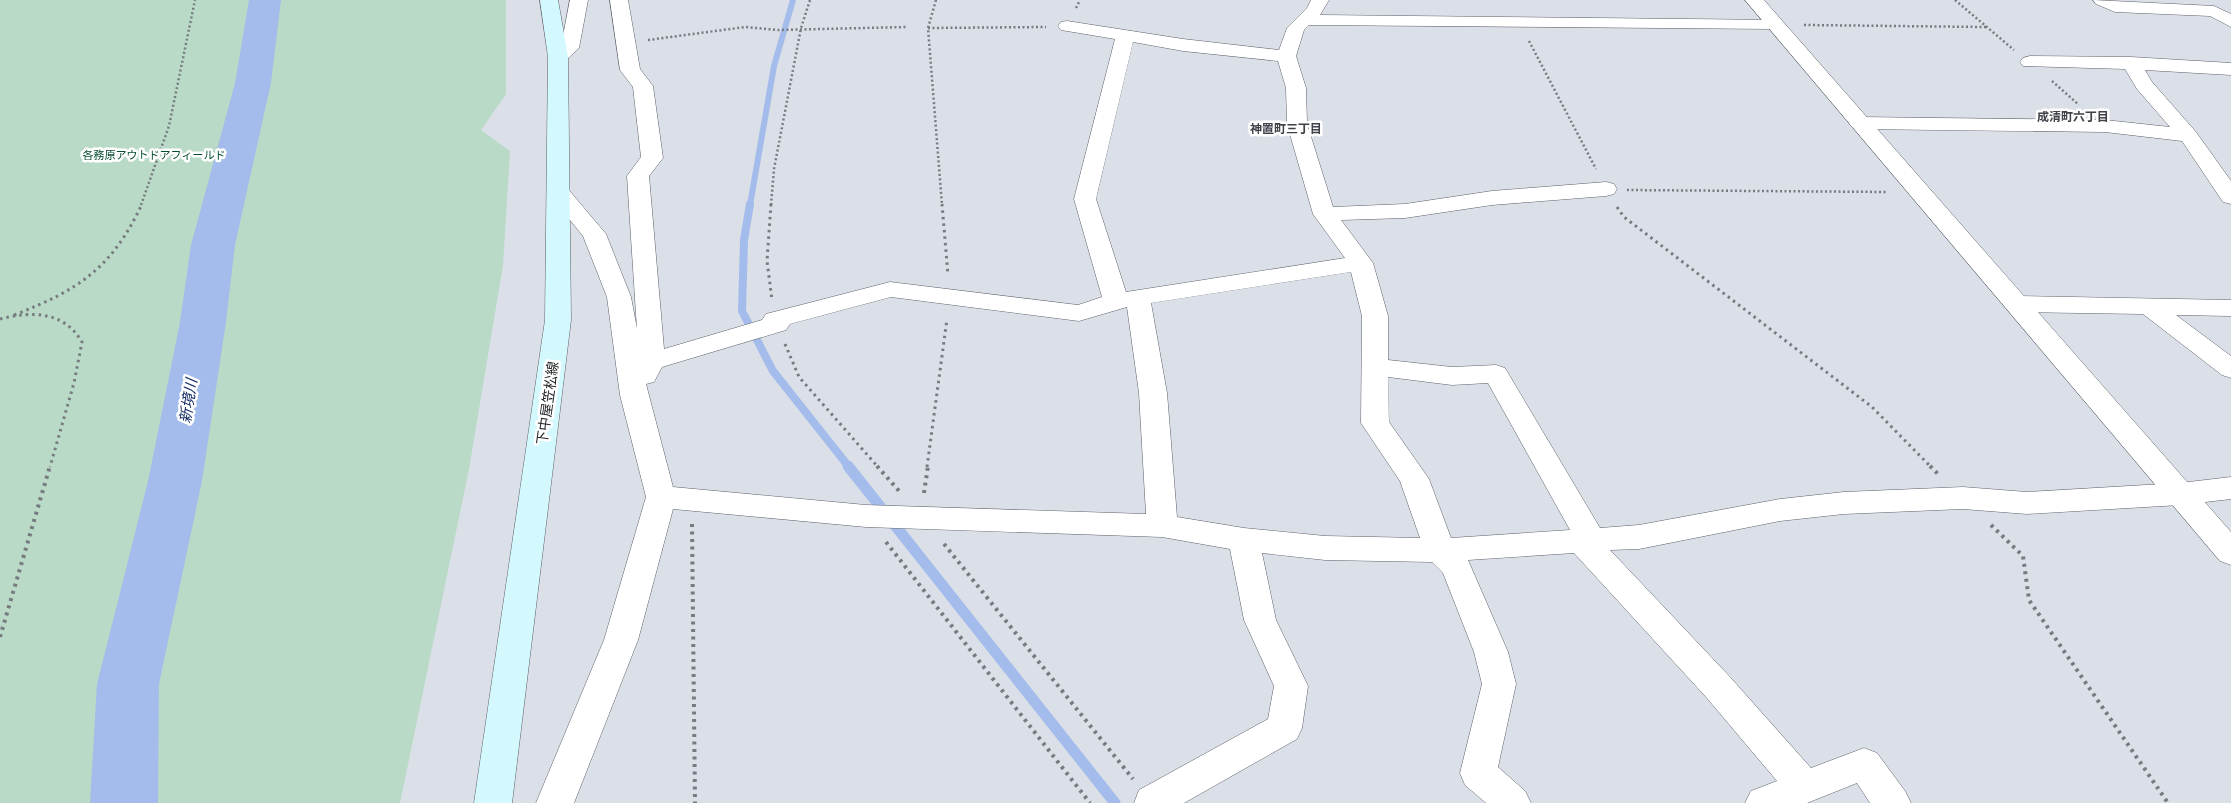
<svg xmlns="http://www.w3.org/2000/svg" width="2231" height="803" font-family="'Titillium Web','Noto Sans JP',sans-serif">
	<rect width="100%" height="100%" fill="#dadfe8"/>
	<!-- green -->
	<polygon fill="#b9dac6" points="0,0 506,0 506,94 481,130 510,151 503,265 469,469 400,803 0,803"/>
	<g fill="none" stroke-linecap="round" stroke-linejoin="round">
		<!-- stream-far2 -->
		<polyline stroke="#a4bceb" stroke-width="6" points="750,205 774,66 793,0"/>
		<!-- stream-far1 -->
		<polyline stroke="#a4bceb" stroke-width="8" points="750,204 744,240 742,311 773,371 849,467"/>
		<!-- stream -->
		<polyline stroke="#a4bceb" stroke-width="11" points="848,466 1115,803"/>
		<!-- river -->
		<polygon fill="#a4bceb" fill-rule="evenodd" points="249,0 281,0 271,83 235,245 226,322 202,481 159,684 158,803 90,803 97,684 148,481 180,322 191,245 235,83"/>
		<!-- minor casing -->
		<g stroke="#5d6168" stroke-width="1">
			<g id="minor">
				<path d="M610 0H628L640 69 653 86 663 158 649 176 664 349 762 320 766 314 890 282 1078 305 1102 297 1074 199 1115 39 1061 30 1058 26 1061 22 1067 21 1183 39 1279 50 1287 28 1307 8 1311 0H1329L1320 15 1780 20 1783 24 1780 28 1774 29 1309 25 1304 30 1296 56 1306 88 1307 124 1333 207 1405 204 1492 191 1606 182 1614 184 1617 189 1614 194 1606 196 1492 205 1405 218 1341 220 1373 263 1388 316V360L1452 367 1496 365 1505 368 1600 528 1639 525 1780 499 1844 492 1963 487 2027 492 2180 483 2231 477V499L2180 505 2027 514 1963 509 1844 514 1780 521 1639 549 1610 550 1730 677 1811 768 1864 748 1877 753 1905 791 1911 803H1870L1857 783 1807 803H1745L1751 791 1777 781 1706 697 1574 553 1468 560 1508 652 1516 684 1498 767 1525 791 1531 803H1486L1465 785 1460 773 1482 684 1474 652 1443 573 1432 562 1325 560 1262 553 1276 620 1308 686 1302 728 1297 739 1184 803H1134L1139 790 1268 719 1274 686 1244 620 1230 549 1162 537 866 527 673 509 638 640 574 803H536L604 640 646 497 620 395 607 297 583 236 549 194 552 189 560 187 568 189 606 234 631 297 637 329 627 176 641 157 633 87 620 70ZM1133 42 1183 51 1278 61 1286 88 1287 124 1313 214 1345 258 1126 292 1096 199ZM1351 272 1362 316 1361 423 1400 481 1420 538 1325 536 1244 528 1177 517 1167 393 1151 303ZM891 297 1079 321 1127 307 1139 393 1146 514 866 505 673 487 646 384 654 382 662 367 786 330 790 324ZM1388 377 1452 385 1488 383 1570 530 1451 538 1429 479 1389 422Z"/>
				<polygon points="2093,0 2214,6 2231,14 2231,27 2210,16 2115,12 2096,4"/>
				<polygon points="2030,56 2131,57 2231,63 2231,75 2145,70 2152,82 2196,132 2231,181 2231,204 2223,202 2182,141 2105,132 1859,129 1852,127 1849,123 1852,119 1859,117 2105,120 2170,127 2137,89 2125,69 2023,66 2020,62 2023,58"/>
				<polygon points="2016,296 2231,300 2231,316 2176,315 2231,356 2231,378 2222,375 2143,314 2016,312 2007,309 2003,304 2007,299"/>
			</g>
		</g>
		<!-- tertiary casing -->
		<g stroke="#5d6168" stroke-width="1">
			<g id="tertiary">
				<polygon points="570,0 588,0 579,48 565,61 551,61 548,57 561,46"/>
				<polygon points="1745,0 1764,0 2231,532 2231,565 2220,561"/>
			</g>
		</g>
		<!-- secondary casing -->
		<g stroke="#5d6168" stroke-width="1">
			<polygon id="secondary" points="540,0 558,0 568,57 571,320 512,803 474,803 545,320 548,57"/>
		</g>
		<!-- path-far2 -->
		<g stroke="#777b80" stroke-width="2.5" stroke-dasharray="2 2.5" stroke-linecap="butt">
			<polyline points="936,0 928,28 942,205"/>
			<polyline points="1955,0 2014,50"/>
			<polyline points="1076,8 1080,0"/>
			<polyline points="1804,25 1986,27"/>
			<polyline points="928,28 1046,27"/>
			<polyline points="648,40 745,27 778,30 907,27"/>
			<polyline points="1529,41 1596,169"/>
			<polyline points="2052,81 2079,105"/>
			<polyline points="1627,190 1888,192"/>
			<polyline points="141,205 169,126 195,0"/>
			<polyline points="771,205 774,169 801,28 810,0"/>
		</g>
		<!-- path-far1 -->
		<g stroke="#777b80" stroke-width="3" stroke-dasharray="2.5 4" stroke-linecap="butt">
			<polyline points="771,204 767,261 772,300"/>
			<polyline points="942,204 948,275"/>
			<polyline points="1617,207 1624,217 1872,407 1931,467"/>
			<path d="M14 315C79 290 112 268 142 204"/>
			<path d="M0 319C32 311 64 311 82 342L74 383 50 467"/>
			<polyline points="785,344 799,377 878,467"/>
			<polyline points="927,467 947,319"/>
		</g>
		<!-- path -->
		<g stroke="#777b80" stroke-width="4" stroke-dasharray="3 4.5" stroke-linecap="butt">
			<polyline points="877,466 900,492"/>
			<polyline points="1930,466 1938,474"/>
			<polyline points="924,493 928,466"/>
			<polyline points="692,524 695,803"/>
			<polyline points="1991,525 2023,556 2029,600 2168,803"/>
			<polyline points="886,542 1090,803"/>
			<polyline points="944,544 1133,779"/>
			<polyline points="0,637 50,466"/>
		</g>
		<!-- minor -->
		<use href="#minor" fill="#fff" fill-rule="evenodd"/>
		<!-- tertiary -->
		<use href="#tertiary" fill="#fff" fill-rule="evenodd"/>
		<!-- secondary -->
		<use href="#secondary" fill="#d3f8fe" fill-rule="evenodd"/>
	</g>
	<g text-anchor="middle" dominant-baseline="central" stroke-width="5" stroke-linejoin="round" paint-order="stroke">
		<!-- far-park labels -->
		<g font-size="11" fill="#074d30" stroke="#fff">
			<text x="154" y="155">各務原アウトドアフィールド</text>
		</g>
		<!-- far-neighbourhood labels -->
		<g font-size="12" font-weight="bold" fill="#3e4249" stroke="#fff">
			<text x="2073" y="116">成清町六丁目</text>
			<text x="1286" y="128">神置町三丁目</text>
		</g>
		<!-- street labels -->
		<g font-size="14" fill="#222427" stroke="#fff">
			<text transform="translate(547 403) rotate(-82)">下中屋笠松線</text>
		</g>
		<!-- water labels -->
		<g font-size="15" font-style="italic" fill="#172f67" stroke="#fff">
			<text transform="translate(188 401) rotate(-81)">新境川</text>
		</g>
	</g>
</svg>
